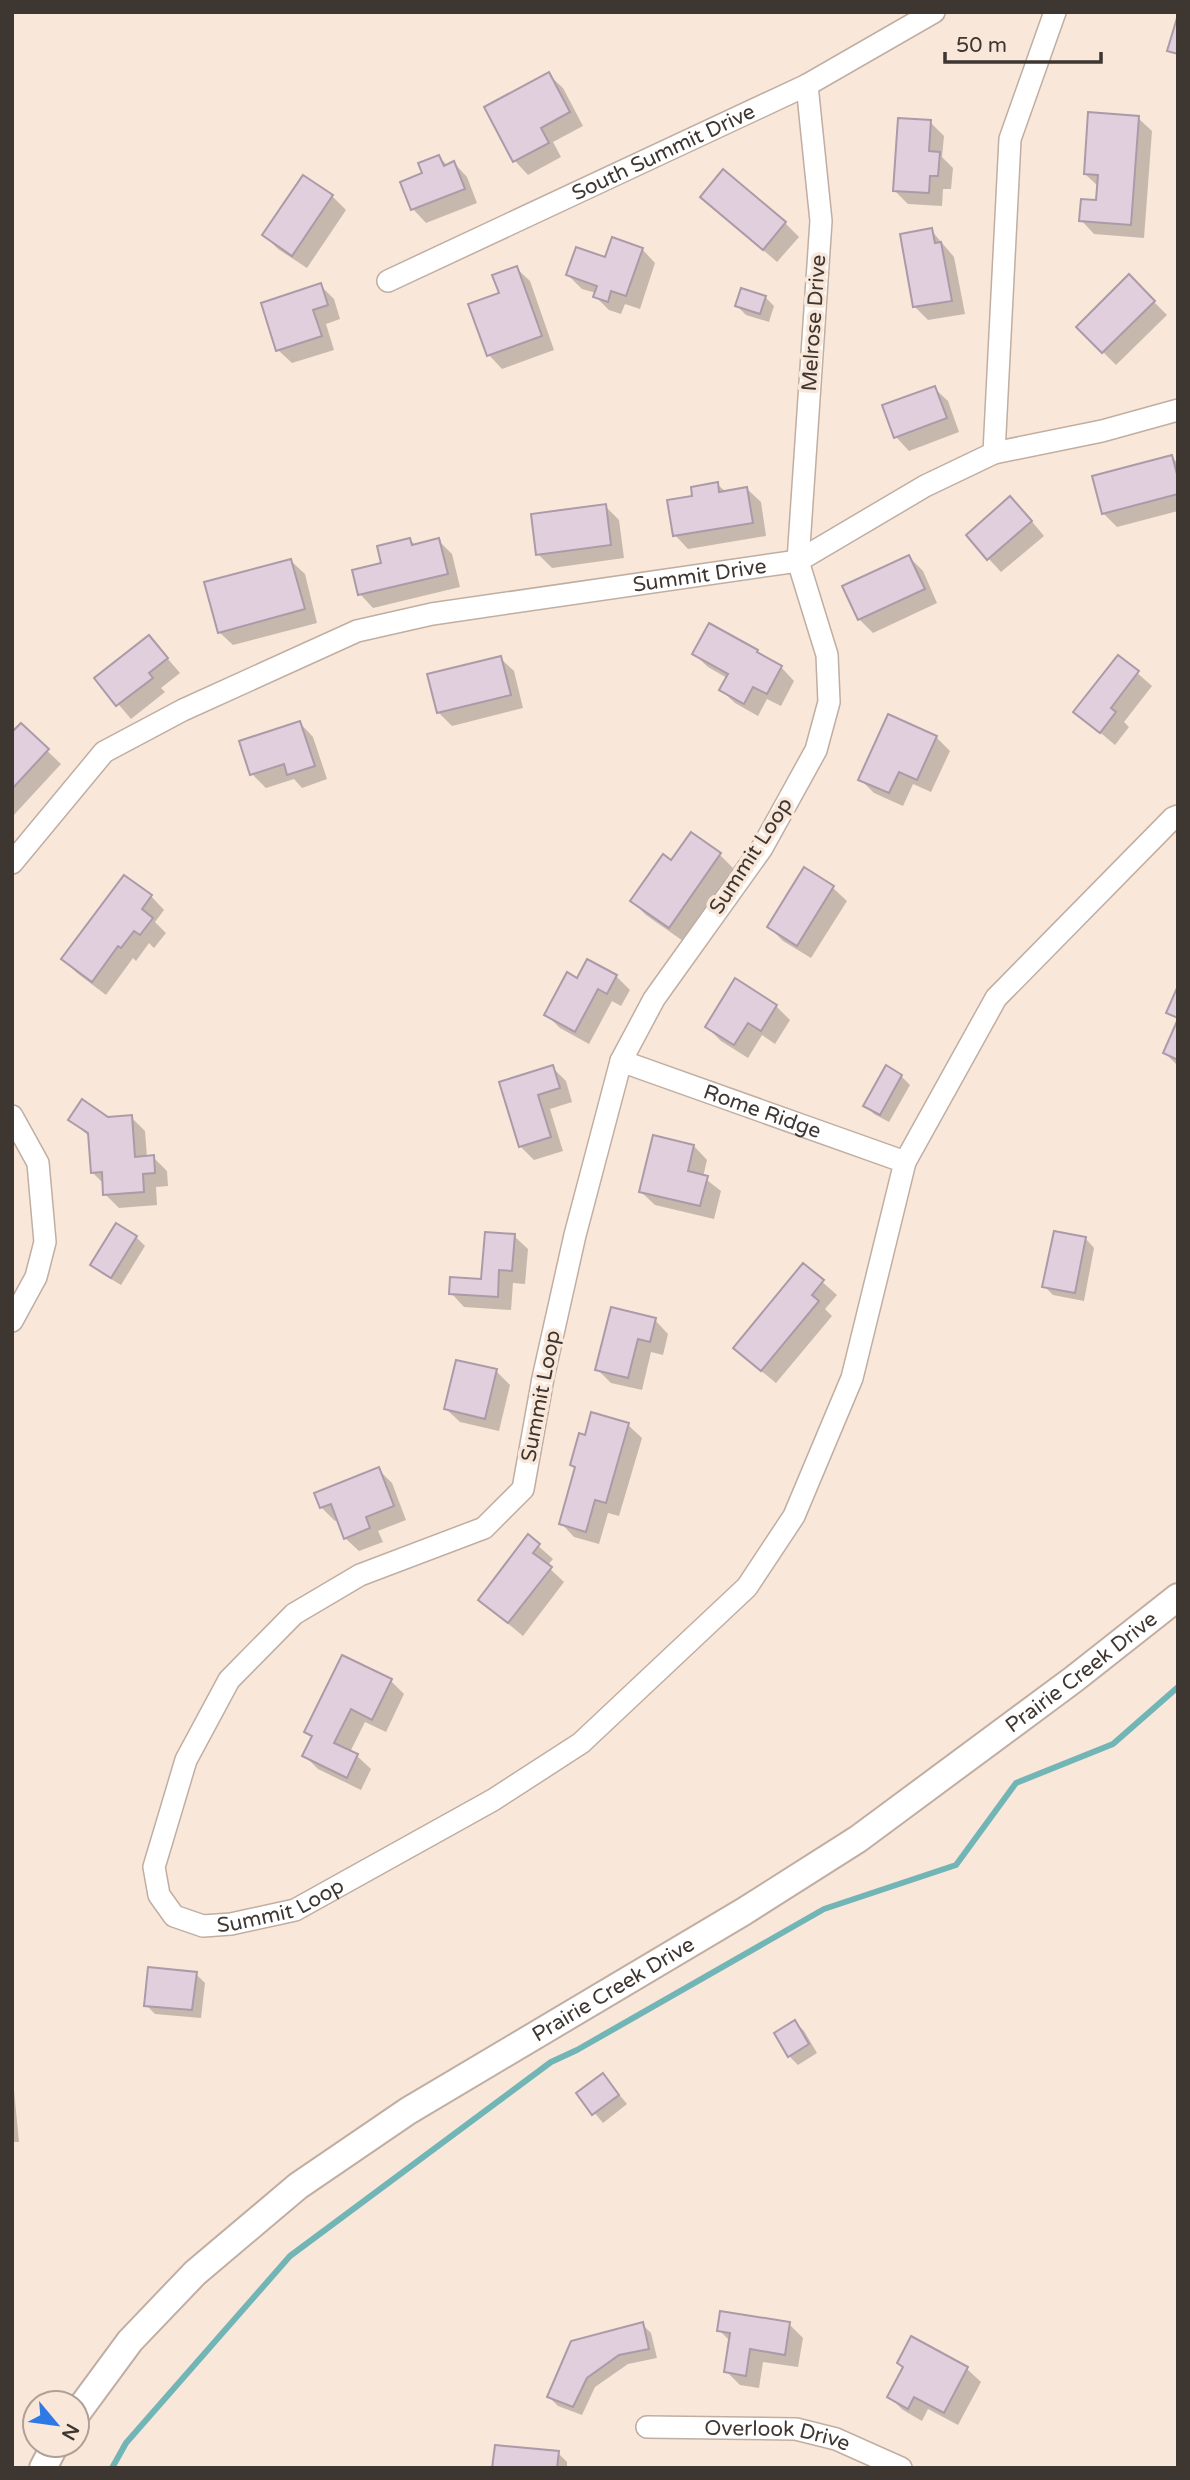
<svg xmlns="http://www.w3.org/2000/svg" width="1190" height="2480" font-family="'Varela Round',sans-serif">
	<rect width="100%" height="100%" fill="#f9e7d9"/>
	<!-- shadow -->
	<g fill="#0003">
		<polygon points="549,75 563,88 583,126 553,142 561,157 528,175 515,161"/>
		<polygon points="1138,118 1152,131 1144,238 1094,234 1081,220 1097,202 1099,187 1085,174"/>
		<polygon points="930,122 944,136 942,157 953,168 951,189 943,189 942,206 908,204 894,190"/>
		<polygon points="439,157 448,166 454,163 467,177 477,203 426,223 413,209 425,174"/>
		<polygon points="332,196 346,210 307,268 278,249 264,235"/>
		<polygon points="702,197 785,223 799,237 777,262"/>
		<polygon points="931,230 954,257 965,314 928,320 915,307"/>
		<polygon points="642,249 655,263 640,309 625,304 621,314 609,310 595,296 596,293 582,289 568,275 606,259"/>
		<polygon points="516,268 530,281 554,350 502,369 489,355 501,294"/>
		<polygon points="1129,277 1167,315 1116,365 1078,327"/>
		<polygon points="320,285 334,299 340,319 326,324 334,350 292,363 278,350"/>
		<polygon points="765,297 774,306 769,322 746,315 737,306"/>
		<polygon points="934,388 948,401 959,432 909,451 896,437"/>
		<polygon points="1172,457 1178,464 1178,511 1117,527 1103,513"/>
		<polygon points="717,484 726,492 747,489 761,502 766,536 688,549 675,535 694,497"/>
		<polygon points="605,506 619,520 624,558 552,568 538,554"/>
		<polygon points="1024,512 1044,536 1001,572 988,558"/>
		<polygon points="410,540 415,545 438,540 452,554 460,587 373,608 360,594 383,564"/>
		<polygon points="909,557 923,571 937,603 873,633 859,619"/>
		<polygon points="291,561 305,574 317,623 233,645 219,632"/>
		<polygon points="149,637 180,673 161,688 165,692 131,719 97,679"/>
		<polygon points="757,651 781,667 794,681 781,706 767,699 758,716 735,703 721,690 727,678 708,667 694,654"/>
		<polygon points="1119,657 1152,686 1124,722 1129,727 1115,745 1076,712"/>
		<polygon points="500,658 514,671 523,708 452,726 438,712"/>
		<polygon points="300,723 313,737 327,779 302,788 294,779 266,788 252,774 241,742"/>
		<polygon points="21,726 61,764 12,817 12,735"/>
		<polygon points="936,737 950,751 931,792 913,784 903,806 874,793 860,779"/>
		<polygon points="720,855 733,868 683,941 646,915 632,901"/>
		<polygon points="805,870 833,888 847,901 811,958 783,941 769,927"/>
		<polygon points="151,896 164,910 155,922 166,933 154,948 149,943 136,961 133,958 106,995 77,973 63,959"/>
		<polygon points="588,961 616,976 630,990 621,1006 612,1001 589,1044 560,1028 547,1015 578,980"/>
		<polygon points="736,981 776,1006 790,1020 775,1044 762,1035 748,1058 721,1041 707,1027"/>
		<polygon points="1178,1023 1178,1066 1165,1053"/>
		<polygon points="552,1067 566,1081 572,1102 550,1109 563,1151 534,1160 520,1146 501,1083"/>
		<polygon points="901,1076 910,1085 889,1122 874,1114 865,1105"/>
		<polygon points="131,1117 145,1131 147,1157 153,1157 167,1171 168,1186 156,1187 157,1205 119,1208 105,1194 104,1184 92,1172 90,1137 70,1120"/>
		<polygon points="694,1146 707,1160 703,1177 721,1191 714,1219 655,1205 641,1192"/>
		<polygon points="514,1236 528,1249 525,1284 513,1283 511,1310 464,1307 451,1293 483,1281"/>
		<polygon points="136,1237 145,1246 121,1285 101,1273 93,1264"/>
		<polygon points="1086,1239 1094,1248 1084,1301 1053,1295 1044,1286"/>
		<polygon points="803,1265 837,1295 825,1309 832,1316 776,1383 749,1361"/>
		<polygon points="655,1320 668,1334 663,1355 651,1352 642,1390 611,1383 597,1369"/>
		<polygon points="496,1371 510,1385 499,1431 460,1422 446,1409"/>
		<polygon points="628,1425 642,1438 619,1516 608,1513 599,1544 574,1537 561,1523 576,1469 572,1465 586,1437"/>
		<polygon points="378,1469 392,1483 406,1520 378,1531 383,1542 359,1551 345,1538 339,1519 335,1521 321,1507"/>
		<polygon points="528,1537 553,1559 547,1566 564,1582 523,1636 480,1600"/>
		<polygon points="391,1681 404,1694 386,1732 365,1722 350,1752 357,1756 371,1769 361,1790 318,1769 305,1756 313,1738 306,1731"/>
		<polygon points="196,1974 205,1983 201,2018 155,2014 146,2005"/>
		<polygon points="795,2022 804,2031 817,2053 798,2065 789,2056"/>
		<polygon points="12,2070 19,2142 12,2142"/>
		<polygon points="603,2075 627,2104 603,2123 578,2093"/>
		<polygon points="642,2324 651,2333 657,2358 628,2364 595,2387 582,2415 558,2406 549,2397"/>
		<polygon points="789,2324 803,2338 798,2367 763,2362 759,2388 740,2385 726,2371 731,2342 719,2330"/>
		<polygon points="912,2339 967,2369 981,2382 958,2425 928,2409 922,2421 903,2410 889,2397 905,2368"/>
		<polygon points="558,2453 567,2462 567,2468 494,2468"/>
	</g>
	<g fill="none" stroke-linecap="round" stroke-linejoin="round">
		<!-- stream -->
		<polyline stroke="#71b5b6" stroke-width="6" points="112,2468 126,2443 290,2256 551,2062 577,2050 824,1909 956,1865 1016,1783 1113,1744 1178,1687"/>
	</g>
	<!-- building -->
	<g fill="#e1cfde" stroke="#ab9aa8" stroke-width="2">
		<polygon points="1177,18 1178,18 1178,54 1167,51"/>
		<polygon points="549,72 570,112 541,128 549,143 513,162 484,107"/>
		<polygon points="1088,112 1139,116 1131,225 1079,221 1081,199 1096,200 1098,175 1084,174"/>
		<polygon points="898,118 931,120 929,151 940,152 938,176 930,176 929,193 893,191"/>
		<polygon points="439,155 444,166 454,161 465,189 411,210 400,182 422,173 418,163"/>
		<polygon points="723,169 786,222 763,250 700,197"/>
		<polygon points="303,175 333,195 292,256 262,235"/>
		<polygon points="932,228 935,243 941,242 952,301 913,307 900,234"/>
		<polygon points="612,237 643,248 626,296 611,291 608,302 593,297 597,286 566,275 576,247 605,257"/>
		<polygon points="517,266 542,336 487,356 468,304 499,293 492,275"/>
		<polygon points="1129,274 1155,301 1102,353 1076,327"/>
		<polygon points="321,283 328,305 313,310 322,336 276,351 261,303"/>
		<polygon points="741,288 766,296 760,314 735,306"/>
		<polygon points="935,386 947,418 894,438 882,405"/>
		<polygon points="1172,455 1178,478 1178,494 1102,514 1092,476"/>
		<polygon points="718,482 719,492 747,487 753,523 673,536 667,500 692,496 691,487"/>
		<polygon points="1010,496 1032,521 987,560 966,535"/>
		<polygon points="606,504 611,545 536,555 531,514"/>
		<polygon points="410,538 412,545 439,538 448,574 358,595 352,570 381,563 377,546"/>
		<polygon points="909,555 925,589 858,620 842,586"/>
		<polygon points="291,559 305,609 218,633 204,582"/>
		<polygon points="709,623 758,650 757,652 782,666 767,694 753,687 744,704 719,690 728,674 692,654"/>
		<polygon points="149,635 168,658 149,673 153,678 116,706 94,678"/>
		<polygon points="1118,655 1139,671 1111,708 1116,712 1100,733 1073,712"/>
		<polygon points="501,656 511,695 437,713 427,674"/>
		<polygon points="888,714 937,736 917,780 899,772 889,793 858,780"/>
		<polygon points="300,721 315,766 287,775 284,764 250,775 239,741"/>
		<polygon points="21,723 49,749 12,789 12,732"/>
		<polygon points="691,832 721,853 669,928 630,901 663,854 671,860"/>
		<polygon points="804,867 834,886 797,946 767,927"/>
		<polygon points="124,875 152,895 142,909 153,918 140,935 134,931 121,948 118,946 92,982 61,959"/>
		<polygon points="587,959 617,975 607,994 598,989 575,1032 544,1015 567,972 577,978"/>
		<polygon points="735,978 777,1005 761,1031 748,1023 734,1045 705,1027"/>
		<polygon points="1177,988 1178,988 1178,1018 1166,1013"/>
		<polygon points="1178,1019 1178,1060 1163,1053"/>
		<polygon points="553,1065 560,1088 538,1095 551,1137 519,1147 499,1082"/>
		<polygon points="886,1065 902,1075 880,1115 863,1106"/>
		<polygon points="82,1099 108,1117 132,1115 135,1157 154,1155 155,1173 143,1174 144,1192 103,1195 102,1172 91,1173 88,1133 68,1120"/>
		<polygon points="653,1135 694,1145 688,1171 708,1176 700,1206 639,1192"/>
		<polygon points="116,1223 137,1236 111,1278 90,1265"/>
		<polygon points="1054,1231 1086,1237 1075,1293 1042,1287"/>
		<polygon points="485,1232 515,1234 512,1271 499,1270 498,1297 449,1294 450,1277 481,1279"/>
		<polygon points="803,1263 824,1280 812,1295 819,1301 761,1371 733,1348"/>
		<polygon points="611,1307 656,1318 650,1342 638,1339 628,1378 595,1370"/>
		<polygon points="456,1360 497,1369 485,1419 444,1409"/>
		<polygon points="591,1412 629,1423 606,1503 595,1500 586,1532 559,1524 575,1467 570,1465 579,1433 585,1435"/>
		<polygon points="379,1467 394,1506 366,1517 370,1528 344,1539 331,1504 320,1508 314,1493"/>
		<polygon points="528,1534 540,1544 533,1553 552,1567 508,1623 478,1600"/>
		<polygon points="342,1655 392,1679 372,1720 351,1709 334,1743 358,1754 347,1778 302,1756 312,1736 304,1732"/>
		<polygon points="148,1967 197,1972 192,2010 144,2006"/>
		<polygon points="795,2020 809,2044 788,2057 774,2033"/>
		<polygon points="603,2073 619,2095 592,2115 576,2093"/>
		<polygon points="720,2311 790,2322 785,2355 750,2349 746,2376 724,2372 730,2333 717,2331"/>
		<polygon points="643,2322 649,2349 619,2355 587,2378 573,2407 547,2397 571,2341"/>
		<polygon points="911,2336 968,2367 944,2413 914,2397 908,2409 887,2397 903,2367 897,2363"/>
		<polygon points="495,2445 559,2451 557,2468 492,2468"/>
	</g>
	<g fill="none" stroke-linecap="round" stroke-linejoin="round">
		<!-- minor casing -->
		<g stroke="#c0aea2" stroke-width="24">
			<g id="minor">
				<path id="s1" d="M807 85 821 221 798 561 827 655 829 702 816 750 762 848 654 999 621 1061 575 1235 543 1378 523 1489 484 1528 360 1575 294 1614 229 1680 186 1760 154 1867 159 1895 174 1916 203 1926 231 1924 295 1910 493 1800 581 1743 747 1587 794 1516 852 1378 905 1162 996 998 1173 818 1178 816"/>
				<path id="s2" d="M388 281 807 85 934 12"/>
				<polyline points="994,453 1102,431 1178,410"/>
				<path id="s3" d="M12 863 104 752 183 710 357 631 432 614 798 561 925 486 994 453 1010 139 1055 12"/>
				<path id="s4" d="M621 1061 905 1162"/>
				<polyline points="12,1116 38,1163 45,1242 36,1277 12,1321"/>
				<path id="s5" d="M647 2427 796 2429 836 2439 901 2468"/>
			</g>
		</g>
		<!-- major casing -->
		<g stroke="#c0aea2" stroke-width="30">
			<g id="major">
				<path id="s6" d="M77 2413 130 2341 195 2273 298 2186 408 2111 743 1912 858 1839 1074 1679 1178 1597"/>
				<polyline points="43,2468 55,2445"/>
			</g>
		</g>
		<!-- minor -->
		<use href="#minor" stroke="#fff" stroke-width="21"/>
		<!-- major -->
		<use href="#major" stroke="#fff" stroke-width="26"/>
	</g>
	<g text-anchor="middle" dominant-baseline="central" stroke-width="7" stroke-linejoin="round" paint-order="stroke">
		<!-- street labels -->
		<g font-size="21" fill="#3e3631" stroke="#f9e7d9">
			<text stroke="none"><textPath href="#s2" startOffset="304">South Summit Drive</textPath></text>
			<text transform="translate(814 323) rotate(-86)">Melrose Drive</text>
			<text stroke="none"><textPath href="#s3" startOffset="772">Summit Drive</textPath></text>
			<text transform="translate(751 856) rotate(-57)">Summit Loop</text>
			<text stroke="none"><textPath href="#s4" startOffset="150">Rome Ridge</textPath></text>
			<text transform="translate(541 1396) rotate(-79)">Summit Loop</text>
			<text stroke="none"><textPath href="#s6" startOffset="1256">Prairie Creek Drive</textPath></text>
			<text stroke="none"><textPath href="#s1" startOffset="2205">Summit Loop</textPath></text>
			<text stroke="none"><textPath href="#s6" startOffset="690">Prairie Creek Drive</textPath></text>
			<text stroke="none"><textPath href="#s5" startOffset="131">Overlook Drive</textPath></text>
		</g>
	</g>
	<!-- border -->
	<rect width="1190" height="2480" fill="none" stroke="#3e3631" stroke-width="28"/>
	<!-- north arrow -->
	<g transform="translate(56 2424) rotate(119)"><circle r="33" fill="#f9e7d9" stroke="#aea096" stroke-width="2"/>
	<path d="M0-5L12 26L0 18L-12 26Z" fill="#2e79e5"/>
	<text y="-10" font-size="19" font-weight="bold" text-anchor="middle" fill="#3e3631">N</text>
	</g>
	<!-- scale -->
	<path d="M945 52v10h156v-10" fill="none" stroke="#3e3631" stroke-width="3.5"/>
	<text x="956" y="52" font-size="21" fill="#3e3631" stroke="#f9e7d9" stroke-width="5" paint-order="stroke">50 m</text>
</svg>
